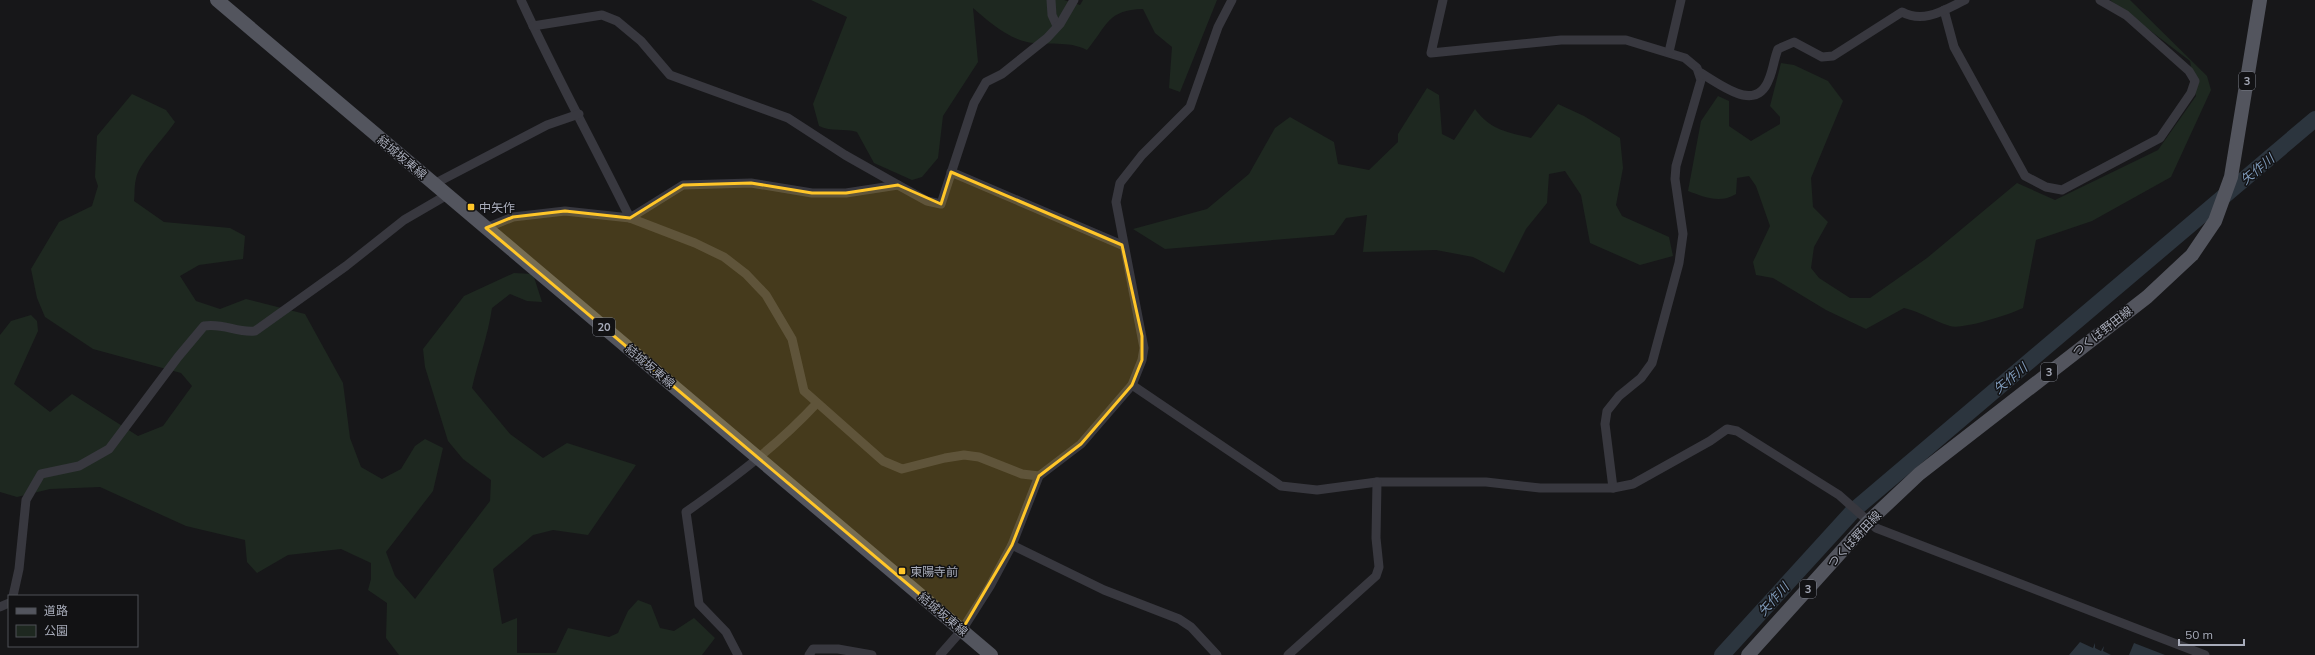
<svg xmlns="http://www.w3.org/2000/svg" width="2315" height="655" font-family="Mulish,'Noto Sans JP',sans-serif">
	<rect width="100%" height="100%" fill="#171719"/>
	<!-- green -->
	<g fill="#1e2820">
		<path d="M811 0H1064L1080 5 1083 0H1217L1180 92 1169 88 1172 47 1155 33 1143 9C1107 10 1108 25 1087 50 1068 40 1047 46 1027 42 1007 38 987 20 973 8L978 62 943 116 938 158 922 177 912 180 874 163 857 132C844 128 831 132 819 126L813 104 847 17Z"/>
		<path d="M2110 0H2130L2207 76 2211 90 2171 177 2092 221 2036 240 2023 308C2011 314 1962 330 1950 326 1934 321 1921 312 1904 308L1866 329 1826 310 1773 278 1756 275 1753 262 1770 226 1756 186 1749 176 1737 178 1736 194C1720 204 1704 197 1688 191L1701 121 1718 96 1729 101V126L1751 141 1780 124V117L1770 106 1781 63 1794 65 1828 81 1843 101 1811 178 1813 207 1828 222 1814 247 1811 268 1819 278 1850 298H1870L1927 258 2017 183 2055 200 2158 150 2196 96 2190 61Z"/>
		<path d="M1427 88 1439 95 1442 134 1454 140 1475 109C1490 130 1507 132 1531 138L1558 104 1584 116 1620 138 1623 168 1616 205 1622 216 1669 237 1673 256 1640 265 1590 243 1581 195 1565 171 1549 174 1547 203 1526 229 1504 273 1473 257 1436 250 1363 252 1367 215 1346 218 1334 235 1165 249 1133 229 1207 209 1249 174 1275 128 1290 117 1334 142 1338 164 1369 170 1398 142V134Z"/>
		<path d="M132 94 166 110 175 122C166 136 138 164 136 179 134 186 135 194 134 201L164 222 230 228 245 236 243 259 199 265 180 276 196 301 220 309 246 299 305 314 343 383 350 438 361 467 382 479 401 469 415 446 425 439 443 448 433 491 386 552 395 576 415 599 490 501 491 480 463 459 448 441 425 367 423 349 464 296 514 273 533 274 542 302 527 301 510 294 492 308C488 336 478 361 472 388L510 434 543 458 567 443 636 465 588 535 553 530 533 535 493 569 502 624 517 618V653H556L568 628 609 637 618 633 628 611 638 600 651 605 660 628 674 631 694 618 715 638 702 655H399L386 638 387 603 368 590 371 579V563L341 549 288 555 257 573 247 562 245 540 186 526 100 487 50 489 17 497 0 492V335L11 321 31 315 37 321 38 331 14 384 50 412 72 394 138 436 163 426 192 386 181 373 93 349 45 317 37 298 31 269 59 222 92 206 98 186 95 177 97 136Z"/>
	</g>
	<!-- water -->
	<g fill="#2c353e">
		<polygon points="2080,642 2093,648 2095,643 2095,648 2101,651 2104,646 2103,651 2111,655 2069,655"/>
		<polygon points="2134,643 2165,655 2129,655"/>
	</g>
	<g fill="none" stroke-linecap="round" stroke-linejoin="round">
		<!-- river -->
		<polyline stroke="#2c353e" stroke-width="16" points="1722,655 1854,510 2315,119"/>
		<!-- minor -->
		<g stroke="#38383f" stroke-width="9">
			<path d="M521 0C555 74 594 145 630 218"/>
			<polyline points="1051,0 1052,15 1057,26"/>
			<polyline points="1443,0 1431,53 1561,40 1626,40 1685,58 1697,68 1701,80 1676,166 1675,179 1683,234 1679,263 1652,363 1641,378 1619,396 1607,411 1605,424 1613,488"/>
			<polyline points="1944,10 1954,47 2025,176 2046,187 2062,190 2160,138 2191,93 2195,81 2189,71 2126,15 2100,0"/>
			<polyline points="533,26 602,15 617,21 641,41 670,75 788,118 845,155 898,185 927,201 941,204 974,103 986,82 1002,74 1047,38 1060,24 1074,0"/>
			<polyline points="1669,52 1681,0"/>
			<path d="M1699 72C1719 83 1756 115 1769 79 1773 70 1774 59 1778 49L1794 42 1822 57 1833 56 1902 12C1924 24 1944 10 1965 0"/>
			<polyline points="951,172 1122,245"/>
			<polyline points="434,184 547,125 579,114"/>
			<polyline points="630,218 683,185 751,183 812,193 846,193 898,185"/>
			<polyline points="486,228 513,217 565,211 630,218 695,243 724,257 746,274 766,295 792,339 804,391 883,461 902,469 945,458 964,455 979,457 1022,474 1039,476"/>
			<polyline points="1132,385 1281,486 1317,490 1377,482 1486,482 1540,488 1613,488 1633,484 1710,441 1727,429 1737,431 1839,495 1876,528 2205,655"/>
			<polyline points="1012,545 1104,590 1179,619 1191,627 1217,655"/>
			<path d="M13 596 19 569 26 500 41 474 79 466 109 449 178 357 204 326C225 323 236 333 255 331L346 266 404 220 447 195"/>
			<polyline points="0,607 9,603"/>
			<path d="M738 655 726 632 699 604 686 512C734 478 777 446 817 403"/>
			<polyline points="809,655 813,649 838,649 872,655"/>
			<polyline points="940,655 962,630 990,586 1012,545 1039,476 1081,444 1132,385 1142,360 1144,348 1116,202 1120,183 1142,155 1190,107 1218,27 1232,0"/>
			<polyline points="1288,655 1376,576 1379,567 1376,538 1377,482"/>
		</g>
		<!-- primary -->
		<g stroke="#53555e" stroke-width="14">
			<polyline points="217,0 991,655"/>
			<polyline points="1748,655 1868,522 1919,474 2147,297 2192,255 2215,221 2231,177 2260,0"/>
		</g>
	</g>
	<!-- marked area -->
	<path fill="#ffc629" fill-opacity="0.2" stroke="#ffc629" stroke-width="3" stroke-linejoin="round" d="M951 172 1122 245 1142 336V360L1132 385 1081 444 1039 476 1012 545 962 630 486 228 513 217 565 211 630 218 683 185 751 183 812 193H846L898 185 941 204Z"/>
	<!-- markers -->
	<g fill="#ffc629" stroke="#121214" stroke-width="1.5">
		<rect x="467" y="203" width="8" height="8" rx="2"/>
		<rect x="898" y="567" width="8" height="8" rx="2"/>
	</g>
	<g text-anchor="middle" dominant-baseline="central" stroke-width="3" stroke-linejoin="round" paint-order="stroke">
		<!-- shield labels -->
		<g fill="#121214" stroke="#7b7e88" stroke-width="1">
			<rect x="2239" y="72" width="16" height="18" rx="3"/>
			<rect x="593" y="318" width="22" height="18" rx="3"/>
			<rect x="2041" y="363" width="16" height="18" rx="3"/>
			<rect x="1800" y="580" width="16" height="18" rx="3"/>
		</g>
		<g font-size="11" font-weight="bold" fill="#a8acba">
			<text x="2247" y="81">3</text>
			<text x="604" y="327">20</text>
			<text x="2049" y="372">3</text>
			<text x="1808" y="589">3</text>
		</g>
		<!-- street labels -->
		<g font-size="12" fill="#a8acba" stroke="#121214">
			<text transform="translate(402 157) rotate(40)">結城坂東線</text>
			<text transform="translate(2102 331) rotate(-38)">つくば野田線</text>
			<text transform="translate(650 366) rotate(40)">結城坂東線</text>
			<text transform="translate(1854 539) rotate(-47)">つくば野田線</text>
			<text transform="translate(943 614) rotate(40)">結城坂東線</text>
		</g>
		<!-- poi labels -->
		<g font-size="12" fill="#a8acba" stroke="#121214" text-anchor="start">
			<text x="479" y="207">中矢作</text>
			<text x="910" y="571">東陽寺前</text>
		</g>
		<!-- water labels -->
		<g font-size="13" font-style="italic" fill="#7d98b7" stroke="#121214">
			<text transform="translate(2257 169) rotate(-40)">矢作川</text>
			<text transform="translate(2010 378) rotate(-40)">矢作川</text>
			<text transform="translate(1773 599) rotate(-48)">矢作川</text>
		</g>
	</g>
	<!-- legend -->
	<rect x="8" y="595" width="130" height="52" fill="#121214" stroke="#4e5056"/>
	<rect x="16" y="608" width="20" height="6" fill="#53555e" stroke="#4e5056"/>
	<text x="44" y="615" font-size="12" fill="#a8acba">道路</text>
	<rect x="16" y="625" width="20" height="12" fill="#1e2820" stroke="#4e5056"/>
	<text x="44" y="635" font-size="12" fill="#a8acba">公園</text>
	<!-- scale -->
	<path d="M2179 639v6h65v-6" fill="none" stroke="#a8acba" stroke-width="2"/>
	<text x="2185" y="639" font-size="12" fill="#a8acba" stroke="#121214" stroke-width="3" paint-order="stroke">50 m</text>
</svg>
